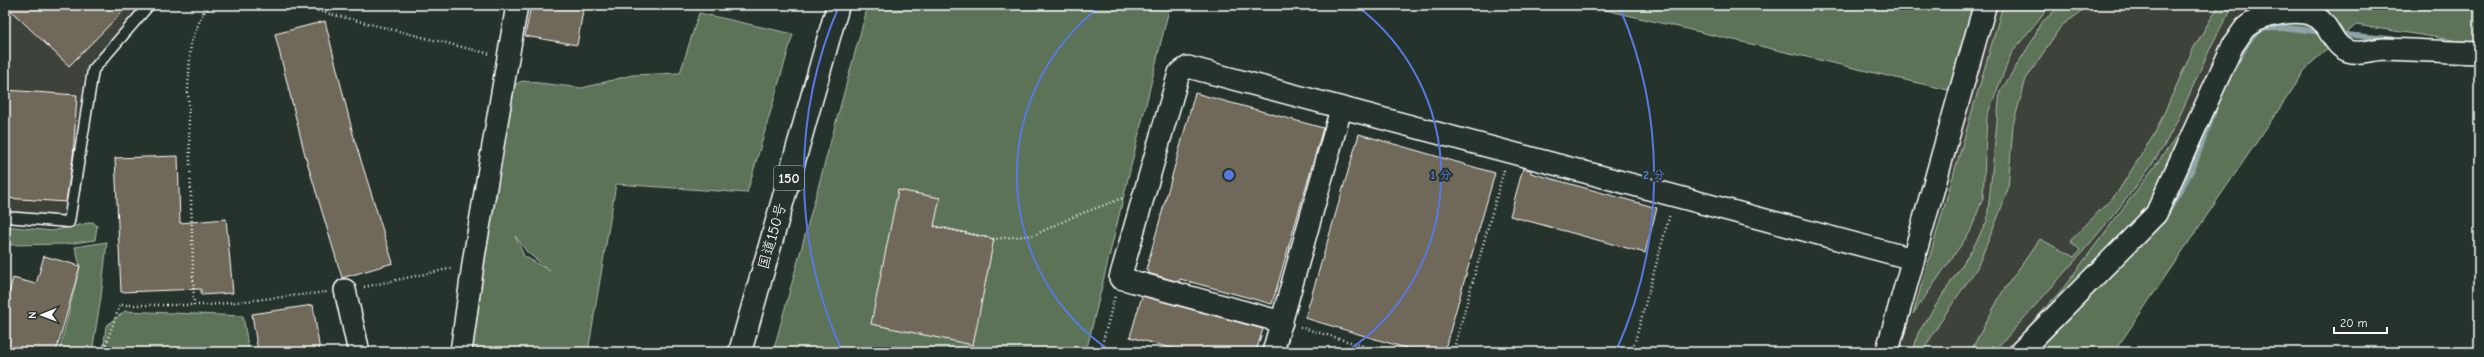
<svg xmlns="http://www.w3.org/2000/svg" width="2484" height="357" font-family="'Comic Neue','Klee One',sans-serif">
	<rect width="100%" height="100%" fill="#26332d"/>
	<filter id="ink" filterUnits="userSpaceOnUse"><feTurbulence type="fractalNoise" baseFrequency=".025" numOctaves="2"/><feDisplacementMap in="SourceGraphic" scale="8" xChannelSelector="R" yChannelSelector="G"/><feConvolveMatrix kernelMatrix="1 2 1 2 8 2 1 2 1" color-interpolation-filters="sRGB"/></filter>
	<g filter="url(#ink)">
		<!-- built -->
		<g fill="#3c433a">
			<polygon points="5,5 149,5 101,61 75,222 5,217"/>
			<polygon points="1981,5 2251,5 2156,214 2020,352 1891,352"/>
		</g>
		<!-- green -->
		<g fill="#5c7358" stroke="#aeb9ac" fill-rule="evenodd">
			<polygon points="868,5 1170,5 1086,352 773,352"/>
			<polygon points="1584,5 1974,5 1952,91"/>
			<polygon points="2003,5 2050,5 2011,54 1987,116 1983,198 1970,232 1913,314"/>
			<polygon points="2061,5 2091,5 2061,26 2026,79 2013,125 2008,189 1998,217 1977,268 1946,313 1922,352 1913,352 1918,333 1973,248 1987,221 2000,92 2032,41 2040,24"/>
			<path d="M2219 5H2234C2201 55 2186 117 2151 166 2108 226 2057 281 2008 336L1993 352H1970L2003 291 2040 239 2074 257 2080 250 2070 241 2117 193 2155 133 2193 49Z"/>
			<polygon points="2257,5 2479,5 2479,44 2356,25 2309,65 2114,352 2006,352 2064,287 2212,90"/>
			<path d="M699 13 793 34 747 193 616 184 588 352H465L476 277 496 196 512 86 522 81 582 88 632 75 680 73ZM515 236 527 252 550 271 524 256Z"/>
			<polygon points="93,222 97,226 95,240 67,244 5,245 5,226 52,231"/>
			<polygon points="107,242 101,297 92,352 59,352 80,266 75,247"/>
			<polygon points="125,311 243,316 249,352 103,352 106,326"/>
		</g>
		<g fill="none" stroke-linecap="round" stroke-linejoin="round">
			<!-- stream -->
			<g stroke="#8fa4a6" stroke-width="5.5">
				<polyline points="2337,34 2392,39"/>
				<polyline points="2235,65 2248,42 2260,29 2288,28 2323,32"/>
				<polyline points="2168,212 2193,168 2214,111"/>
			</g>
		</g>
		<!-- building -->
		<g fill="#706858" stroke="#fff">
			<polygon points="5,5 129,5 69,66"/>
			<polygon points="531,5 584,5 577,45 525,36"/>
			<polygon points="325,21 354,138 393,263 342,278 305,155 275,34"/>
			<polygon points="5,90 77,95 73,157 66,202 5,198"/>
			<polygon points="1195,93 1323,128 1272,304 1180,279 1179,282 1148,273 1149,270 1146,270"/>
			<polygon points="1359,134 1495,173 1444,352 1419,352 1305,318"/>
			<polygon points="178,156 180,223 226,219 233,293 201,295 201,289 121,292 115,158"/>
			<polygon points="1523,168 1531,170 1531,173 1657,208 1645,253 1510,216"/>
			<polygon points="898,190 940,198 934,226 994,239 973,345 871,324"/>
			<polygon points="44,256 80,266 56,352 26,352 5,346 5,306 13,278 36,284"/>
			<polygon points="1142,296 1263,329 1256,352 1186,352 1130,337"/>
			<polygon points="313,305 320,352 258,352 252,314"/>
		</g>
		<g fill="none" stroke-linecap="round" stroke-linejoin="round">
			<!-- lane casing -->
			<g stroke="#fff" stroke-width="13">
				<polyline id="lane" points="5,217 69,222 93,70 149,5"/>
			</g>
			<!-- street casing -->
			<g stroke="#fff" stroke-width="24">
				<g id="street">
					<polyline points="345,290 359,352"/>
					<polyline points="1282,322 1120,278 1179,73 1188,67 1913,259"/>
					<polyline points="461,352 474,257 517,5"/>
					<polyline points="1273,352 1341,109"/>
					<path d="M2020 352 2156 214 2233 45C2237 40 2241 33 2245 28 2259 15 2301 6 2318 18 2330 26 2332 45 2348 51 2360 55 2372 49 2385 49 2416 50 2448 52 2479 53"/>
				</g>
			</g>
			<!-- secondary casing -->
			<g stroke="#fff" stroke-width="25">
				<polyline id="secondary" points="1887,352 1985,5"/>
			</g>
			<!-- highway casing -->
			<g stroke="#fff" stroke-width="25">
				<polyline id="highway" points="740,352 838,5"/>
			</g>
			<!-- path -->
			<g stroke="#fff" stroke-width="2.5" stroke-dasharray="1 3" stroke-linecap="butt">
				<polyline points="294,5 490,54"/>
				<polyline points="203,13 205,5"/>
				<polyline points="934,226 994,239 1034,235 1075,216 1123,198"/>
				<polyline points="364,287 453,268"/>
				<polyline points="194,305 188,90 191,42 203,13 213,5"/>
				<polyline points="1300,327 1384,352"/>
				<polyline points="103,352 120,305 209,305 327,292"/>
				<polyline points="1100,352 1115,296"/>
				<polyline points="1453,352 1504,170"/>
				<polyline points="1632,352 1670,214"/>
			</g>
			<!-- lane -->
			<use href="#lane" stroke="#26332d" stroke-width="10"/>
			<!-- street -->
			<use href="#street" stroke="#26332d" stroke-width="21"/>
			<!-- secondary -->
			<use href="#secondary" stroke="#26332d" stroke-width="22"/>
			<!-- highway -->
			<use href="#highway" stroke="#26332d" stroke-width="22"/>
		</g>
	</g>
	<!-- distance rings -->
	<g fill="none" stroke="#567ae2" stroke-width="2">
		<path d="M1112 352A212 212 0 0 1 1101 6M1357 6A212 212 0 0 1 1346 352"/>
		<path d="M842 351A425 425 0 0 1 839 6M1619 6A425 425 0 0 1 1616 351"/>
	</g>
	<g text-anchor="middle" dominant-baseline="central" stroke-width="4" stroke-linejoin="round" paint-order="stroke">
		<!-- shield labels -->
		<rect fill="#26332d" stroke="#bec2c0" stroke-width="1" x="774" y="166" width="30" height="24" rx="3"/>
		<g font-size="14" font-weight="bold" fill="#fff">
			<text x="789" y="178">150</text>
		</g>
		<!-- street labels -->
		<g font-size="15" fill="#fff" stroke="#26332d">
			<text transform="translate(772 236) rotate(-74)">国道150号</text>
		</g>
	</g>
	<circle cx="1229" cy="175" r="6" fill="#567ae2" stroke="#26332d" stroke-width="2"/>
	<g font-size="12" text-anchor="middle" font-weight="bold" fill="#567ae2" stroke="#26332d" stroke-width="4" stroke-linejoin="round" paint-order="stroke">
		<text x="1441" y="179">1 分</text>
		<text x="1654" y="179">2 分</text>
	</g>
	<!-- margin -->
	<rect width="2484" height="357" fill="none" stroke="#26332d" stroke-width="20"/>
	<rect x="10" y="10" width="2464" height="337" fill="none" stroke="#fff" stroke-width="1.5" filter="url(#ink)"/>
	<!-- north arrow -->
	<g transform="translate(42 315) rotate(269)" stroke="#26332d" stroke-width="3" paint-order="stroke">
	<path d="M0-3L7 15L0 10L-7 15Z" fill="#ffffff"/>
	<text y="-6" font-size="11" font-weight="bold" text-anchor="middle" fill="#ffffff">N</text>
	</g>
	<!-- scale -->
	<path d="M2334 327v6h53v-6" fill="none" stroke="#ffffff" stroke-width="2"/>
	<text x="2340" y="327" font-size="12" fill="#ffffff" stroke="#26332d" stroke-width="3" paint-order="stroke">20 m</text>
</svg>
